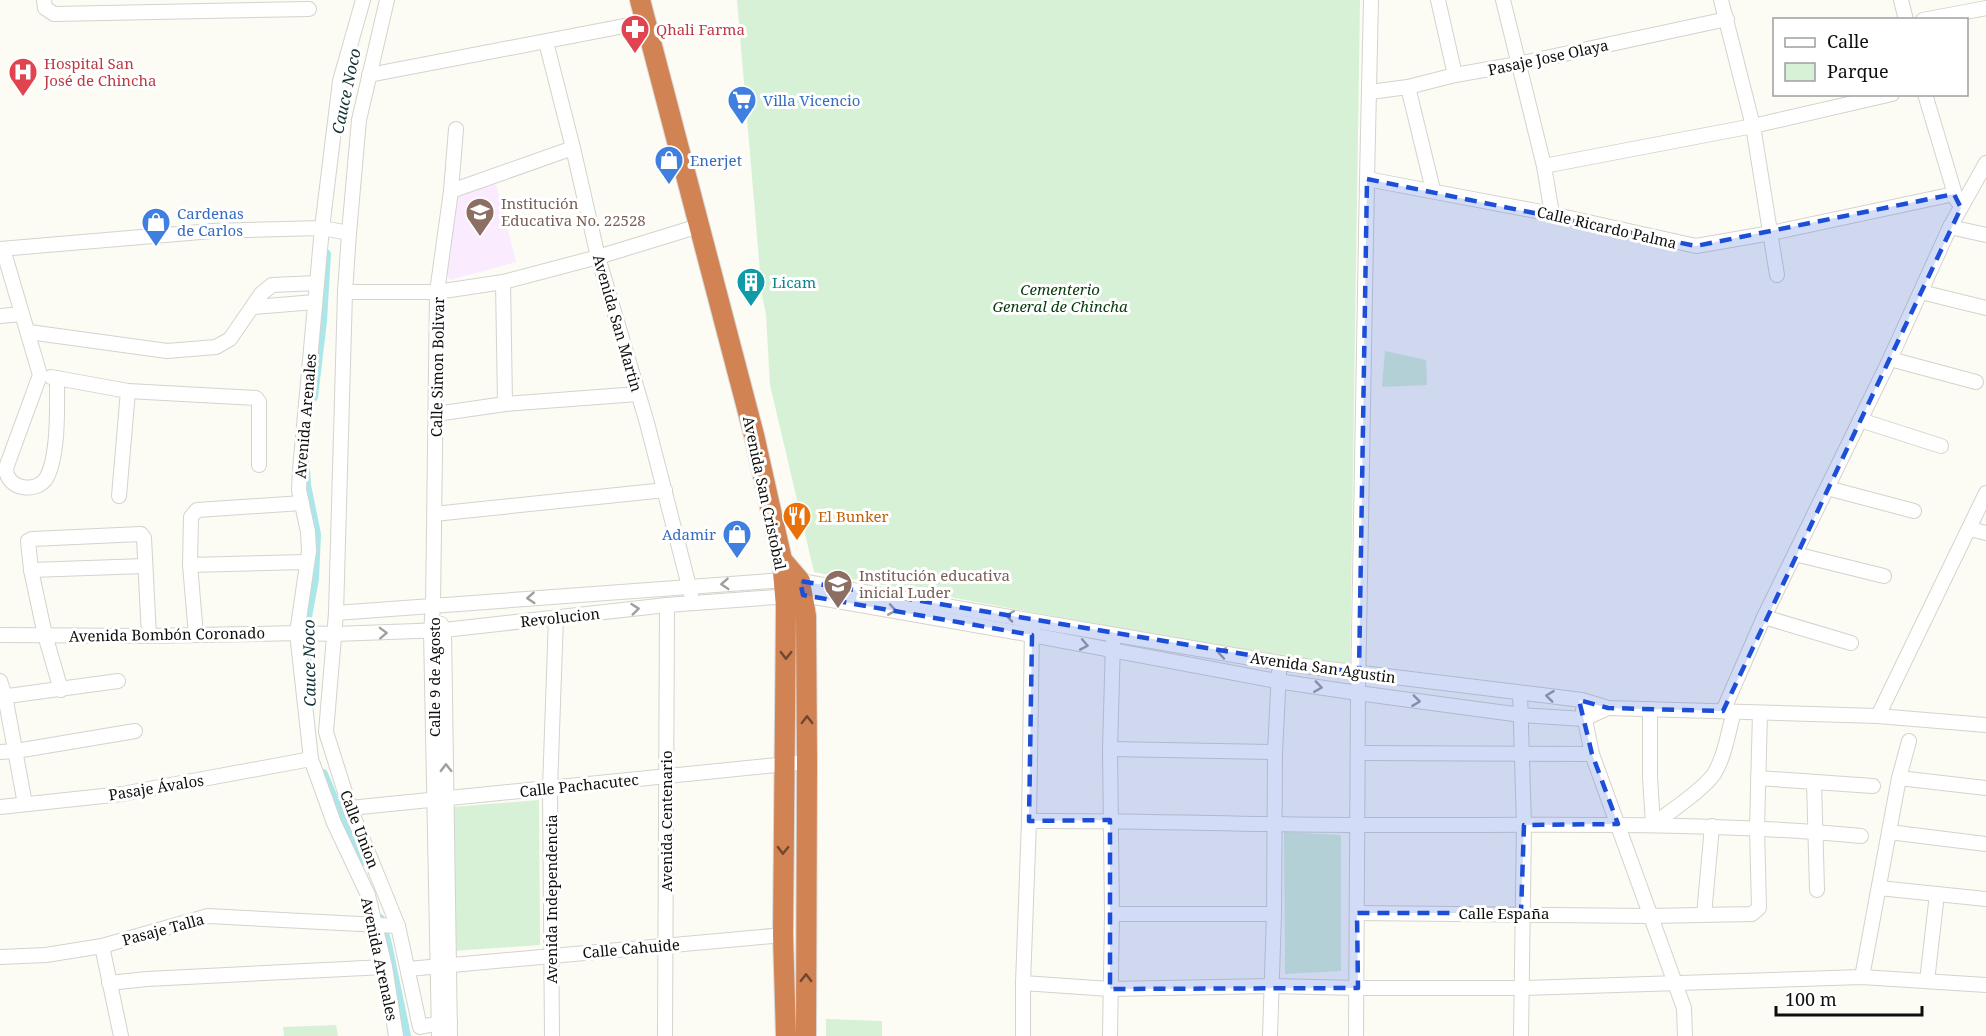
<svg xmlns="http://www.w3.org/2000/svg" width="1986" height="1036" font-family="'Noto Serif',serif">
	<rect width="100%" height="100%" fill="#fcfbf4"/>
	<!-- education -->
	<polygon fill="#faebff" points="496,184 516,262 450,280 446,274 455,194"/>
	<!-- green -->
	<g fill="#d7f1d6">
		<polygon points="737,0 1360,0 1350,671 814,572 770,385 766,314 762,295"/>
		<polygon points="1385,351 1426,360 1427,385 1382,387"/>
		<polygon points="539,800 540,945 452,951 453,807"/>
		<polygon points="1284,832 1341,835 1341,971 1285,974"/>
		<polygon points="826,1019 882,1021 882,1036 826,1036"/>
		<polygon points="336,1025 338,1036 284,1036 283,1027"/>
	</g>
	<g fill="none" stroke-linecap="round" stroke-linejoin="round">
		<!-- canal -->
		<g stroke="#aae7ea" stroke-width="10">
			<polyline points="313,397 322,321 326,254"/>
			<polyline points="305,469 306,485 316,534 314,579 306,622 307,671"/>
			<polyline points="323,774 360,862"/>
			<polyline points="380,919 387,944 406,1036"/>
		</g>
		<!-- minor casing -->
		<g stroke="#d4d3cc" stroke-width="16">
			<g id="minor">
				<polyline points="44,0 45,8 54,14 309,9"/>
				<polyline points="363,0 340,81 322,228 300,470 299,490 308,532 309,551 297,633 311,759 334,823 368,895 385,967 396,1036"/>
				<polyline points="387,0 359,120 349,233 345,292 336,613 326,732 350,808 398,926 420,1027 450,1021"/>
				<polyline points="1438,0 1455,75"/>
				<polyline points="1503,0 1544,166 1552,214"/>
				<polyline points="1721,0 1753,126 1777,275"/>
				<polyline points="1901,0 1906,20"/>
				<polyline points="1923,20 1986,8"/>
				<polyline points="546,42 573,148 598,257 647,423 691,594"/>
				<polyline points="369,75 645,22"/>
				<polyline points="1408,87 1433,190"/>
				<polyline points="1370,92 1408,87 1455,75 1518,64 1727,19"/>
				<polyline points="1925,94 1957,201"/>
				<polyline points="1544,166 1753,126 1892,94"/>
				<polyline points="1367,179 1552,214 1696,246 1771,233 1954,194"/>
				<polyline points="451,191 573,148"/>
				<polyline points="1950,227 1986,235"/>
				<polyline points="0,249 212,231 322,228 349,233"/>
				<path d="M3 249 40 375 6 468C6 490 38 494 47 477 59 453 57 404 57 378"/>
				<polyline points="503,282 505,404"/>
				<polyline points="345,292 437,292 503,282 598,257 699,226"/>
				<polyline points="1921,292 1986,308"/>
				<polyline points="253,307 315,302"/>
				<polyline points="0,316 22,314"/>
				<polyline points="29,332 167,351 216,347 230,339 261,294 272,285 317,283"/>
				<polyline points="1890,359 1976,382"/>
				<polyline points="51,377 128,391 256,398 259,402 259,465"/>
				<polyline points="436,414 505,404 638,394"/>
				<polyline points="1860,420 1941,446"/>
				<polyline points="1827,488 1914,511"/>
				<polyline points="119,496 128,391"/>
				<polyline points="434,514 665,490"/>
				<polyline points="1969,529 1986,533"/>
				<polyline points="1795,554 1884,576"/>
				<polyline points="190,565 307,562"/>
				<polyline points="31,570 145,566"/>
				<polyline points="336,613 784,580 800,581 1280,663 1582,700 1608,708 1878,716 1986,725"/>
				<polyline points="1764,617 1851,643"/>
				<polyline points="441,624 444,630 450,1036"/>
				<polyline points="0,635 149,636 300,633 334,634 444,630 667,605 803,595 1032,635 1277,681 1358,693 1521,715 1584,719 1608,708"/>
				<polyline points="196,635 190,565 191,517 197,510 302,503"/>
				<polyline points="0,681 5,696 25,804"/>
				<polyline points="61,690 45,635 31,570 28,541 32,539 141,534 144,538 149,636"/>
				<polyline points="1520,693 1524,825 1521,1036"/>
				<polyline points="0,697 118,681"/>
				<path d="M1650 709V777L1653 825C1670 811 1702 791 1714 774 1725 756 1728 732 1734 712"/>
				<polyline points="1583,710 1592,754 1684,1008 1685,1036"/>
				<polyline points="1723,711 1764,617 1890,359 1950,227 1986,163"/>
				<polyline points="1878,716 1986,493"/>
				<polyline points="1110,749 1275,752"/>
				<polyline points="0,752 16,751 135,731"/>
				<polyline points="1359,753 1592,754"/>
				<polyline points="1758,778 1873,786"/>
				<polyline points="1899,778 1986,788"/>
				<polyline points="1814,782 1817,890"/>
				<polyline points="0,807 122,794 311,759"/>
				<polyline points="350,808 807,762"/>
				<path d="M1029 821C1139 820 1249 825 1359 825 1526 826 1694 820 1861 836"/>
				<polyline points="1889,832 1986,844"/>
				<polyline points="1879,888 1986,899"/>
				<polyline points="1357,913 1650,916 1752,914 1759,908 1757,828 1760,713"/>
				<polyline points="1112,914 1274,914"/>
				<polyline points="1704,915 1712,826"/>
				<polyline points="102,946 121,1036"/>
				<polyline points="0,957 46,955 102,946 208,916 398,926"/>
				<polyline points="408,969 783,935"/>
				<polyline points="1862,977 1899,778 1909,741"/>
				<polyline points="1927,981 1937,894"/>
				<polyline points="109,983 147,979 385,967"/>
				<polyline points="1023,983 1110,989 1272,986 1358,988 1521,988 1862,977 1986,985"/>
				<polyline points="439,1036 431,631 433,606 437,292 451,191 456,129"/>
				<polyline points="552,1036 550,788 556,618"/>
				<polyline points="665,1036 667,605"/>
				<polyline points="1023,1036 1023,983 1029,821 1032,627"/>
				<polyline points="1110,1036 1112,914 1110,749 1113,642"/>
				<polyline points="1270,1036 1274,914 1275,752 1279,672"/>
				<polyline points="1356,1036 1358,693 1367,179 1371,0"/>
			</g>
		</g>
		<!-- highway casing -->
		<g stroke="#d8d8d8" stroke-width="22">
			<g id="highway">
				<polyline points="640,0 754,435 782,560 786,607 783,935 786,1036"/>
				<polyline points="782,560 800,581 806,616 807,762 806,1036"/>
			</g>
		</g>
		<!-- minor -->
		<use href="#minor" stroke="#fff" stroke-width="14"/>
		<!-- highway -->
		<use href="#highway" stroke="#d18353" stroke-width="20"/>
	</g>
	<!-- one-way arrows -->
	<defs><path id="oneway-chevron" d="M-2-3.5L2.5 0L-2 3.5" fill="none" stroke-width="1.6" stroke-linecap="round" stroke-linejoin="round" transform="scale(1.5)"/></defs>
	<g stroke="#9f9f9e">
		<use href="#oneway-chevron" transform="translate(725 584) rotate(176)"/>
		<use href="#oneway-chevron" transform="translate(531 598) rotate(176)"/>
		<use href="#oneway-chevron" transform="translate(635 609) rotate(-6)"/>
		<use href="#oneway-chevron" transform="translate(892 610) rotate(10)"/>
		<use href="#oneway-chevron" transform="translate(1010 616) rotate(-171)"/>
		<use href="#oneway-chevron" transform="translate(383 633) rotate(-2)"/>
		<use href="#oneway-chevron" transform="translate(1084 645) rotate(11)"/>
		<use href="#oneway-chevron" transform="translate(1222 653) rotate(-170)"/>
		<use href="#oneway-chevron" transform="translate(1318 687) rotate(8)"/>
		<use href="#oneway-chevron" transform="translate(1550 696) rotate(-173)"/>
		<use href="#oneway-chevron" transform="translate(1416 701) rotate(7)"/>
		<use href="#oneway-chevron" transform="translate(446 768) rotate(-91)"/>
	</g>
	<g stroke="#704830">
		<use href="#oneway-chevron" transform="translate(786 655) rotate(91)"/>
		<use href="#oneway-chevron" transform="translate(807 720) rotate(-90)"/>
		<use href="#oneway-chevron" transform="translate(783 850) rotate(91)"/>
		<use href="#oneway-chevron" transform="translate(806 978) rotate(-90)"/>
	</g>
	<!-- marked area -->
	<path fill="#1d4ed8" fill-opacity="0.2" stroke="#1d4ed8" stroke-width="4.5" stroke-dasharray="12 8" stroke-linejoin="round" d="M1367 179 1696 246 1954 194 1961 208 1723 711 1608 708 1579 700 1592 754 1618 824 1524 825 1521 913H1357L1358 988 1110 989V820L1029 821 1032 635 803 595 800 581 1359 673Z"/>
	<!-- icons -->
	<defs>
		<g id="pharmacy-pin" transform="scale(1.5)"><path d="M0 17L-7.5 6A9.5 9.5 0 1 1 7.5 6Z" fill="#e0444e" stroke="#fff"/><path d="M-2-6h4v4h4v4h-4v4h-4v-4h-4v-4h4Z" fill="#fff"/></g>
		<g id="hospital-pin" transform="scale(1.5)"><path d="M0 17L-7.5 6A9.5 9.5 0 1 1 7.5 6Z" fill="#e0444e" stroke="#fff"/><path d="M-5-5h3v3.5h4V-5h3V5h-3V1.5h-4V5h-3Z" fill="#fff"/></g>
		<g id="supermarket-pin" transform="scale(1.5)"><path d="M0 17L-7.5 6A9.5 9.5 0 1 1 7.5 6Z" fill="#3f7fe0" stroke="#fff"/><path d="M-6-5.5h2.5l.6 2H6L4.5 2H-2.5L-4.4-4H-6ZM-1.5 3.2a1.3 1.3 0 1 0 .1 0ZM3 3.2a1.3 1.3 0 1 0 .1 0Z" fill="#fff"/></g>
		<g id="shop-pin" transform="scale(1.5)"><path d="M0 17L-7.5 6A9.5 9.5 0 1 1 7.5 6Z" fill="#3f7fe0" stroke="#fff"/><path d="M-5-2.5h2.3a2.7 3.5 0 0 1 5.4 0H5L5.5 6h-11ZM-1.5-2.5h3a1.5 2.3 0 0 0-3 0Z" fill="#fff"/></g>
		<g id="school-pin" transform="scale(1.5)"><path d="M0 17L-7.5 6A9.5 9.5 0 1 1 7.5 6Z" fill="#8d6e63" stroke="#fff"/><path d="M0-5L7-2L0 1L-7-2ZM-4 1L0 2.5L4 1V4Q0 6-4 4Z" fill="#fff"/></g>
		<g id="building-pin" transform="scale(1.5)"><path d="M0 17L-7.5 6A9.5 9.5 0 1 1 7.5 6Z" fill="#0f9aa8" stroke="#fff"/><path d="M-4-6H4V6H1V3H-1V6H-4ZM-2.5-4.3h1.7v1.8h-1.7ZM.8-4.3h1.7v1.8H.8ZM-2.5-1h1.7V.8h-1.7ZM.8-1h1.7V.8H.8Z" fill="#fff"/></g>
		<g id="restaurant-pin" transform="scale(1.5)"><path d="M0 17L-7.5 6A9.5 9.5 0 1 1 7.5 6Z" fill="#e8710a" stroke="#fff"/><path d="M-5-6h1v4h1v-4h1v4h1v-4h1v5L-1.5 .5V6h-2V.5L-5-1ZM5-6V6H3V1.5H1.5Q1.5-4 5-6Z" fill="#fff"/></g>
	</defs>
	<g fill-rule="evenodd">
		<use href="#pharmacy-pin" x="635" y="29"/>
		<use href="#hospital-pin" x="23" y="72"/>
		<use href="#supermarket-pin" x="742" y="100"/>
		<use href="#shop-pin" x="669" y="160"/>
		<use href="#school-pin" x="480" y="212"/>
		<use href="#shop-pin" x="156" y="222"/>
		<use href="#building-pin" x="751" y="282"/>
		<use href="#restaurant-pin" x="797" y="516"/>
		<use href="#shop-pin" x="737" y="534"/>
		<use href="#school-pin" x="838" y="584"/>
	</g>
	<g text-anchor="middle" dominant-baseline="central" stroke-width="6" stroke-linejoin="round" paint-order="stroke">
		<!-- health labels -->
		<g font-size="15" fill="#be3a42" stroke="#fff" text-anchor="start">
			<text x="656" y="29">Qhali Farma</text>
			<text x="44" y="63">Hospital San<tspan x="44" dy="17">José de Chincha</tspan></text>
		</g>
		<!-- street labels -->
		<g font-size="15" fill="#0e0e0c" stroke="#fff">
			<text transform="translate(1548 57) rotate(-12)">Pasaje Jose Olaya</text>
			<text transform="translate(1607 227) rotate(13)">Calle Ricardo Palma</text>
			<text transform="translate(618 323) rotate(74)">Avenida San Martin</text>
			<text transform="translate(437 367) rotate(-89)">Calle Simon Bolivar</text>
			<text transform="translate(305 416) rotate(-85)">Avenida Arenales</text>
			<text transform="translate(765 493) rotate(78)">Avenida San Cristobal</text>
			<text transform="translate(560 617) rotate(-6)">Revolucion</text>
			<text transform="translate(167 634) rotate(-1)">Avenida Bombón Coronado</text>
			<text transform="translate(1323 667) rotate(8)">Avenida San Agustin</text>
			<text transform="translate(434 677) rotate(-90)">Calle 9 de Agosto</text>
			<text transform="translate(579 785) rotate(-6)">Calle Pachacutec</text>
			<text transform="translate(156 787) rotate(-9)">Pasaje Ávalos</text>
			<text transform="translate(666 821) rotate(-90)">Avenida Centenario</text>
			<text transform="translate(360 829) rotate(69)">Calle Union</text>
			<text transform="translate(551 899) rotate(-90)">Avenida Independencia</text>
			<text x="1504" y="913">Calle España</text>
			<text transform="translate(163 929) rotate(-15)">Pasaje Talla</text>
			<text transform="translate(631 948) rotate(-5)">Calle Cahuide</text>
			<text transform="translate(380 959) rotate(78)">Avenida Arenales</text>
		</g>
		<!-- shop labels -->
		<g font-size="15" fill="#366cbe" stroke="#fff" text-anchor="start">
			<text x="763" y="100">Villa Vicencio</text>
			<text x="690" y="160">Enerjet</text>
			<text x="177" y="213">Cardenas<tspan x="177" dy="17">de Carlos</tspan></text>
			<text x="716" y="534" text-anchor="end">Adamir</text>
		</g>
		<!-- education labels -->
		<g font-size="15" fill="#785e54" stroke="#fff" text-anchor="start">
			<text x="501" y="203">Institución<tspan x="501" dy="17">Educativa No. 22528</tspan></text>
			<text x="859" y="575">Institución educativa<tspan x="859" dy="17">inicial Luder</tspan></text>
		</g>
		<!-- culture labels -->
		<g font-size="15" fill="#0d838f" stroke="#fff" text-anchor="start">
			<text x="772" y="282">Licam</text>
		</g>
		<!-- park labels -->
		<g font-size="15" font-style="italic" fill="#063a0b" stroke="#fff">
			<text x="1060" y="289">Cementerio<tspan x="1060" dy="17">General de Chincha</tspan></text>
		</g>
		<!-- food labels -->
		<g font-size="15" fill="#c56008" stroke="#fff" text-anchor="start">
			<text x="818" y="516">El Bunker</text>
		</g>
		<!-- water labels -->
		<g font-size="16" font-style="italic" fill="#123132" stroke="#fff">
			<text transform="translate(346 91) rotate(-78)">Cauce Noco</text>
			<text transform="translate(309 663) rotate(-91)">Cauce Noco</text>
		</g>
	</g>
	<!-- legend -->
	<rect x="1773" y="18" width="195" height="78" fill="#ffffff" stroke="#9f9f9e" stroke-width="1.5"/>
	<rect x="1785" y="38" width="30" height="9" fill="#ffffff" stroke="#9f9f9e" stroke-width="1.5"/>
	<text x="1827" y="48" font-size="18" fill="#0e0e0c">Calle</text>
	<rect x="1785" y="63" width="30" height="18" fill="#d7f1d6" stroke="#9f9f9e" stroke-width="1.5"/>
	<text x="1827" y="78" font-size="18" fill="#0e0e0c">Parque</text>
	<!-- scale -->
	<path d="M1776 1006v9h146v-9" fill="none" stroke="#0e0e0c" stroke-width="3"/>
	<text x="1785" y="1006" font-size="18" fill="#0e0e0c" stroke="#ffffff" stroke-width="4.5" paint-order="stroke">100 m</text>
</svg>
